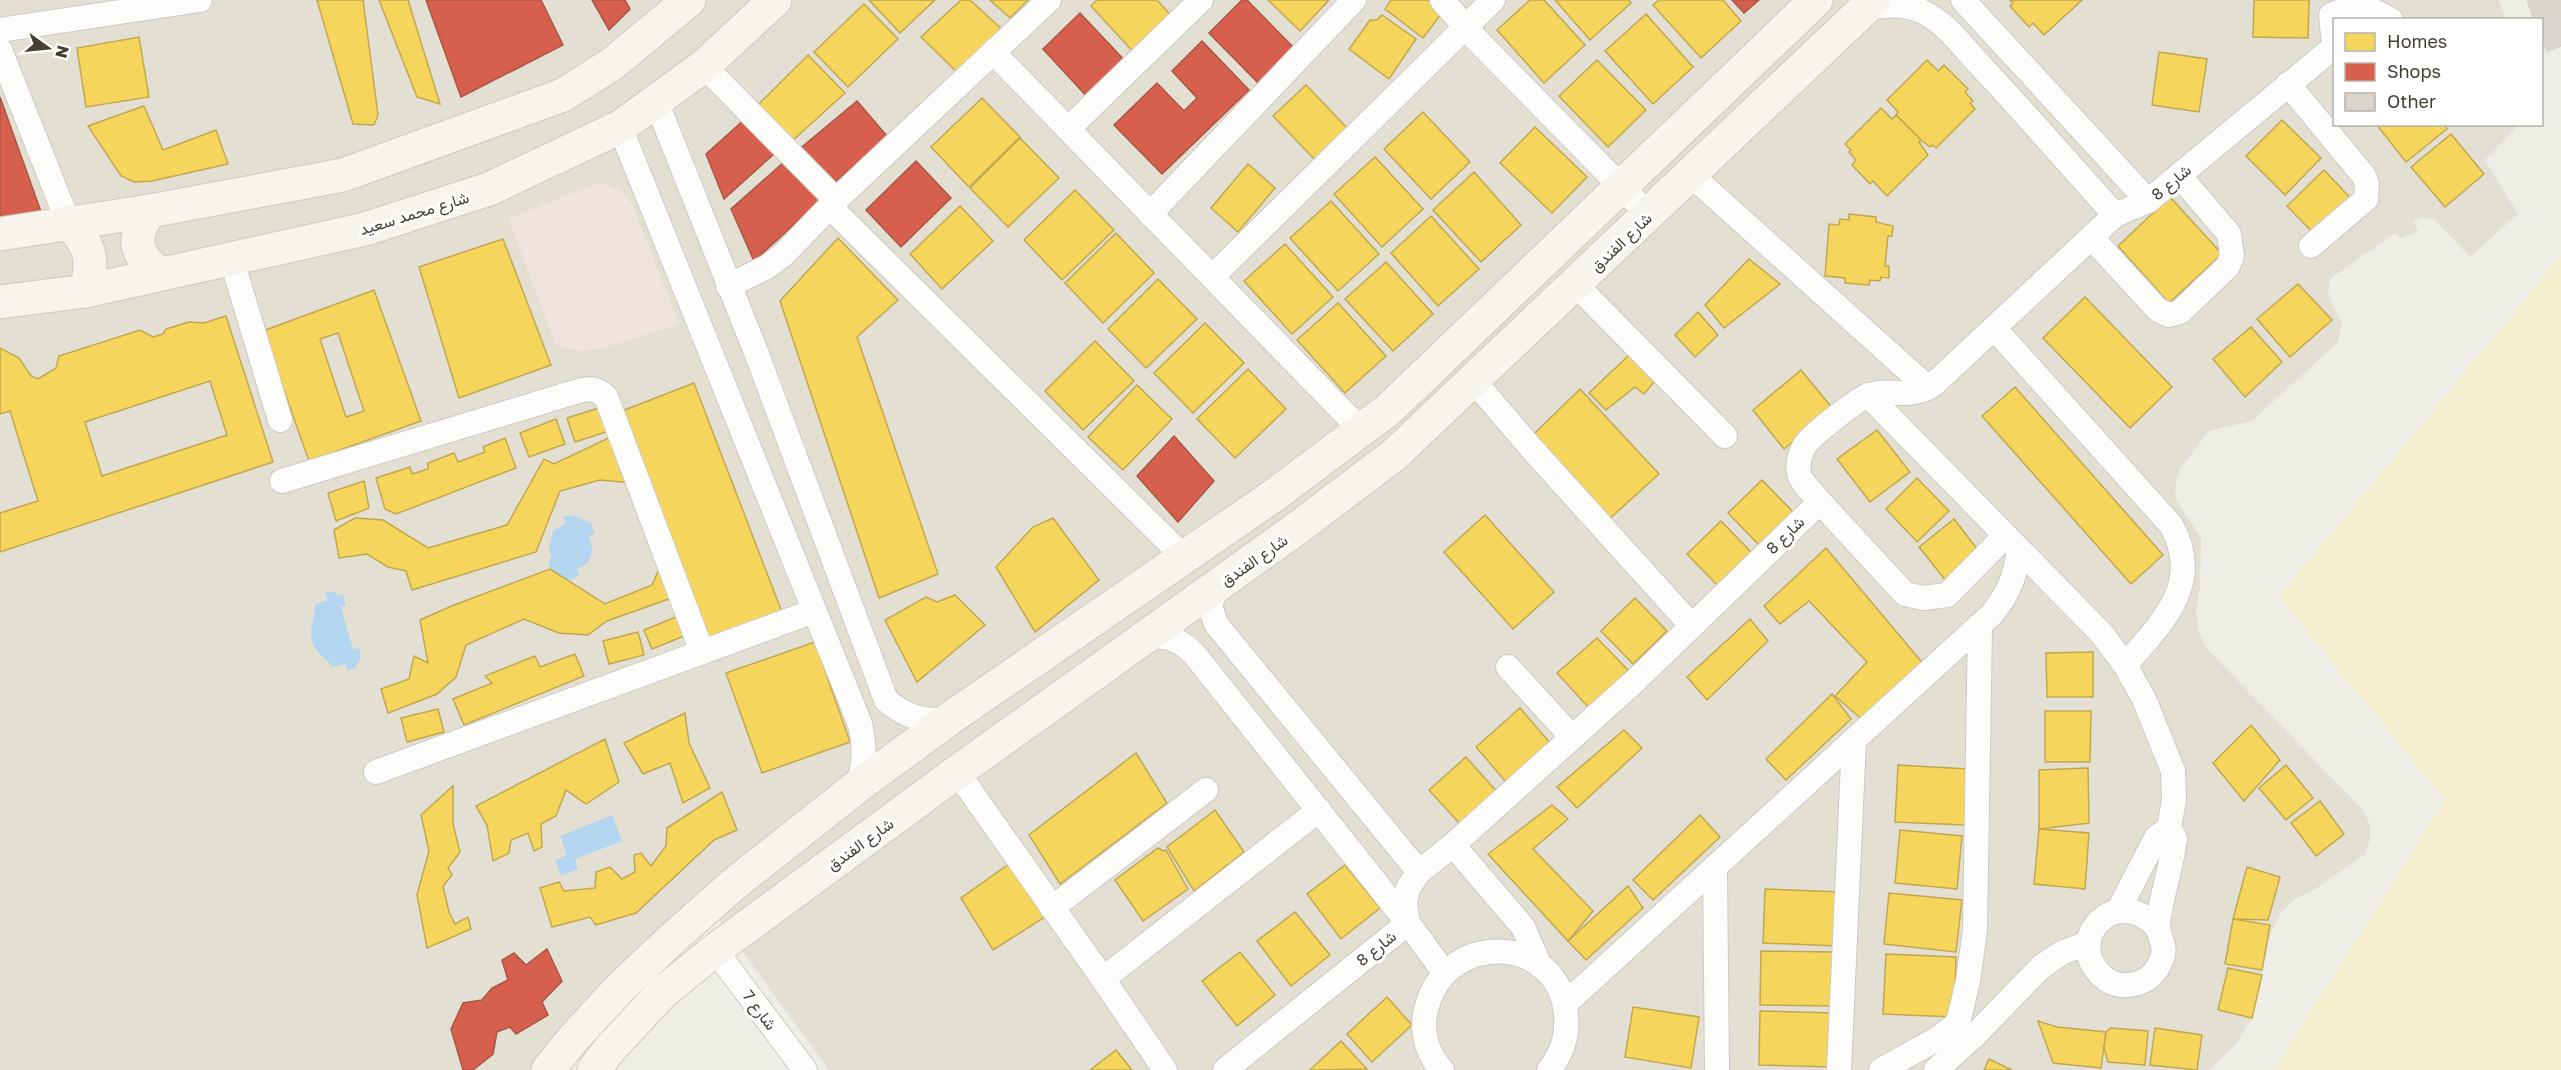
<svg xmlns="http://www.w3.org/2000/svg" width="2561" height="1070" font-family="'Golos Text',Vazirmatn,sans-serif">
	<rect width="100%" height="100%" fill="#eeede6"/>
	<!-- residential -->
	<polygon fill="#e3dfd3" points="0,0 2499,0 2505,19 2334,20 2334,124 2513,125 2516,128 2485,160 2518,214 2470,257 2435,220 2421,217 2413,221 2418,232 2401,238 2395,233 2330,279 2328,294 2342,324 2338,342 2252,421 2209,431 2180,469 2176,480 2175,492 2178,503 2201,538 2200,588 2196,608 2198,629 2206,648 2364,811 2370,825 2370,839 2365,854 2314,890 2295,899 2280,914 2271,933 2252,1018 2235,1045 2209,1070 829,1070 718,918 656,972 562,1070 0,1070"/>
	<!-- medical -->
	<polygon fill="#f1e3dd" points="594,184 609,185 623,191 633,206 679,324 597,350 576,351 556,345 508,219"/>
	<!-- sand -->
	<polygon fill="#f4eecf" points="2561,256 2561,1070 2274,1070 2445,800 2279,597"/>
	<!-- water -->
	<g fill="#b4d5ef">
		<path d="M573 515 591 523 595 533 588 537C596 551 592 564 576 569L580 574 571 580 552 575 548 561 552 558 549 549 553 531 566 523 563 517Z"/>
		<path d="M334 591 337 595 343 594 346 605 341 607 353 649 359 648 361 657 354 669 347 670 346 664 332 667C328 659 319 656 315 648 306 633 316 618 315 604L328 600 325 593Z"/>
		<polygon points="612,815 622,841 575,859 578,869 561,876 555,860 567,855 560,836"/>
	</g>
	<!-- homes -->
	<g fill="#f6d55c" stroke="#c1a850" stroke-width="1.5" fill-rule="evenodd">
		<polygon points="317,0 363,0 378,115 374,125 353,124"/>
		<polygon points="379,0 408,0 440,104 417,97"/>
		<polygon points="869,0 935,0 900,33"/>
		<polygon points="961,0 970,0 1005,32 960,75 921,37"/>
		<polygon points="990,0 1028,0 1010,18"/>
		<polygon points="1097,0 1157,0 1176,21 1138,57 1091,6"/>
		<polygon points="1268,0 1329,0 1300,31"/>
		<polygon points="1391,0 1437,0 1445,9 1423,38 1385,9"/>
		<polygon points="1530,0 1544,0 1585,45 1544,83 1497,30"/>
		<polygon points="1555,0 1629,0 1631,3 1590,40"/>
		<polygon points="1659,0 1723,0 1741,21 1701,58 1653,5"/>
		<polygon points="2010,0 2082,0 2044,35 2033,23 2029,27 2010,6 2013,3"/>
		<polygon points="2254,0 2309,0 2308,38 2253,37"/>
		<polygon points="864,4 898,39 848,87 814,52"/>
		<polygon points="1646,14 1693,67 1653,104 1605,51"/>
		<polygon points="1382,15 1416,39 1389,79 1349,49 1370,20 1377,20"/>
		<polygon points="139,37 149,97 86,107 77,48"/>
		<polygon points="2159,52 2207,59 2199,112 2152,105"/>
		<polygon points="808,55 845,93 791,142 758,105"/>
		<polygon points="1597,60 1646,110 1608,147 1559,96"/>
		<polygon points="1927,60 1938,71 1944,65 1968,89 1965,92 1973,101 1970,103 1975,109 1936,148 1932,145 1930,147 1921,140 1896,115 1898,112 1887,100"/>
		<polygon points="1306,85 1352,133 1319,164 1273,116"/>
		<polygon points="982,98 1020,137 969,187 931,147"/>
		<polygon points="144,106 163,150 216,130 228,164 152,181 134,182 121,176 88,126"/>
		<polygon points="1881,108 1892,119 1896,115 1921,140 1919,142 1928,155 1887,196 1873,181 1870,184 1852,165 1856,160 1849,152 1851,150 1845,144"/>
		<polygon points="1423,112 1470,162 1431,199 1384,149"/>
		<polygon points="2282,120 2321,158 2285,195 2246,156"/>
		<polygon points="2376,124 2443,124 2447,129 2406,162"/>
		<polygon points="1535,127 1587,177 1552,213 1500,163"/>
		<polygon points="2451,134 2484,174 2445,207 2411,167"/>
		<polygon points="1020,138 1059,178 1008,227 970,188"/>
		<polygon points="1375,157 1423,209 1382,247 1334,194"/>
		<polygon points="1248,164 1275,188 1238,232 1211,208"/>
		<polygon points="2324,170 2357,205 2320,240 2287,206"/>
		<polygon points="1474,172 1521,225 1481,262 1433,210"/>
		<polygon points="1075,190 1114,230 1062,280 1024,240"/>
		<polygon points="2170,197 2222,254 2169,303 2118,246"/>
		<polygon points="1331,201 1379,254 1338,291 1290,238"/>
		<polygon points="960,206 993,241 942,289 910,254"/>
		<polygon points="1849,214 1876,217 1876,222 1893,226 1892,236 1888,236 1885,266 1889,266 1889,278 1881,277 1880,281 1870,280 1869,285 1845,283 1845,278 1825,276 1829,224 1839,225 1840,219 1849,220"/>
		<polygon points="1431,216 1479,269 1438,306 1391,253"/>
		<polygon points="1116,233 1154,273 1103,323 1065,283"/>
		<polygon points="838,238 898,300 857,337 938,574 879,598 780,301"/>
		<polygon points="503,239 551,365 459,398 419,267"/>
		<polygon points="1285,244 1333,297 1292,334 1244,281"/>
		<polygon points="1749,259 1780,284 1724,328 1705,305"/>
		<polygon points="1386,262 1433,314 1393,351 1345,299"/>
		<polygon points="1158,279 1197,319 1146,368 1108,329"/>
		<polygon points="2298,284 2332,320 2290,357 2257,319"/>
		<path d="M374 290 421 421 309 461 263 331ZM338 333 364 411 346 417 320 339Z"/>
		<polygon points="2085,297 2172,387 2130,428 2043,338"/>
		<polygon points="1338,303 1386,356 1345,393 1297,340"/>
		<polygon points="1698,312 1718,335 1695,357 1675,335"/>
		<path d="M226 316 273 462 0 552V513L38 501 10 411 0 414V348L19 358 31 376 38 379 56 368 59 356 140 330 153 337 163 334 166 329 189 322 204 323ZM210 381 227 435 102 476 85 422Z"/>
		<polygon points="1205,323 1244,363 1193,413 1154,373"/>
		<polygon points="2251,327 2282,362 2245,397 2213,359"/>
		<polygon points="1095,341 1134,381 1083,430 1045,391"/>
		<polygon points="1629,355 1654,382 1644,394 1635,387 1606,410 1589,393"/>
		<polygon points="1248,369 1286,409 1235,458 1197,419"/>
		<polygon points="1801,370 1833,409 1784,449 1753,410"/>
		<polygon points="694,383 783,615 710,643 622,411"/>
		<polygon points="1137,385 1172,419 1123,470 1088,437"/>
		<polygon points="2015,387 2163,555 2131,584 1982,416"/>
		<polygon points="1580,389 1659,474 1606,522 1532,436"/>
		<polygon points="602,407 609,431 575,442 567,418"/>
		<polygon points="556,419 565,444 529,457 520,433"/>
		<polygon points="1877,430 1910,472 1870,502 1837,459"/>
		<polygon points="619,433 631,483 600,480 560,491 536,552 412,590 406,571 388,567 367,554 339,558 334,530 355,518 383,520 428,548 507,525 544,459 554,464"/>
		<polygon points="505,438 516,468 396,514 385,509 376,478 410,467 412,474 428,469 428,463 454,453 458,462 485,452 483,447"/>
		<polygon points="1917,478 1949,511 1917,542 1886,509"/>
		<polygon points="1762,480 1794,513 1760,546 1728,513"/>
		<polygon points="364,481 369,508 336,521 328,493"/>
		<polygon points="1485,515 1554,592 1513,629 1444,552"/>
		<polygon points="1053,518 1099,580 1035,632 996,567 1033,527"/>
		<polygon points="1954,519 1981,554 1946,581 1919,547"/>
		<polygon points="1721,521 1753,554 1719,587 1687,554"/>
		<polygon points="1826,548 1925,666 1864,721 1835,696 1867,662 1809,601 1780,624 1764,606"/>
		<polygon points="662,562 680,595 607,621 588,635 559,633 524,619 466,645 456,677 437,694 388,713 381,689 409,679 414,656 428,663 420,620 454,605 550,569 605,604 652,585"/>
		<polygon points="955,595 985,625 917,682 885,620 926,597 937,602"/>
		<polygon points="1635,598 1667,631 1633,664 1601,631"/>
		<polygon points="681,615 689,634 652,649 644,630"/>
		<polygon points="1750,619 1768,641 1707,700 1687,677"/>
		<polygon points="638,632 644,655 609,664 603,641"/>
		<polygon points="1597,638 1628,670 1590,709 1557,673"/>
		<polygon points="815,642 850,742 762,773 726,673"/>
		<polygon points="2093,652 2093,697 2047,697 2046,653"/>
		<polygon points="575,654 584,676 464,725 453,699 492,683 485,676 535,656 540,667"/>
		<polygon points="1832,694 1851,719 1786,780 1766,759"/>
		<polygon points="1520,708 1550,743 1506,782 1476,747"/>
		<polygon points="438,709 444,732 407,742 401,718"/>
		<polygon points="2045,711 2091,711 2090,762 2045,762"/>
		<polygon points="685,713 689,743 710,788 683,803 670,763 643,774 624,743"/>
		<polygon points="2251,725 2280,760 2244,801 2213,763"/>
		<polygon points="1624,730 1642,748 1577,808 1557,787"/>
		<polygon points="605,739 619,782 586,804 566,790 556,816 541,824 542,847 534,851 528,833 511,840 509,853 493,861 487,825 476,806"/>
		<polygon points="1136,753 1167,803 1060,884 1029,835"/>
		<polygon points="1466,757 1498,793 1461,825 1429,790"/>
		<polygon points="1898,765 1968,769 1965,825 1895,822"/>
		<polygon points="2286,765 2313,798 2286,820 2259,788"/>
		<polygon points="2088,768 2089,823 2039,829 2039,770"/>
		<polygon points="453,786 453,824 460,852 448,868 452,875 443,886 449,912 455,924 468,917 471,929 427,948 417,895 429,851 421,815"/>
		<polygon points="722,792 737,830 714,840 636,913 596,925 590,917 552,927 540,888 559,882 564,891 595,888 596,872 610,867 622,879 635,872 634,855 641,853 651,866 666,846 667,828"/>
		<polygon points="2320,801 2344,834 2316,856 2291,823"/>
		<polygon points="1552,805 1568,819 1533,849 1593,911 1568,941 1488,854"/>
		<polygon points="1215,810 1244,852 1194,891 1167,847"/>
		<polygon points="1700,815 1720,837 1653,900 1633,880"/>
		<polygon points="2039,829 2089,833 2085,889 2034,884"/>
		<polygon points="1900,830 1962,836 1957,889 1895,883"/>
		<polygon points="1158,848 1163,851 1166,850 1188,889 1143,921 1115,880"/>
		<polygon points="1013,861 1048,915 993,950 961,898"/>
		<polygon points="1345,865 1380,908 1341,939 1307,894"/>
		<polygon points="2247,867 2280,877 2268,920 2233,919"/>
		<polygon points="1628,886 1643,908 1586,960 1568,941"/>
		<polygon points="1765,889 1839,892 1837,946 1763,943"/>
		<polygon points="1889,893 1962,900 1956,952 1884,944"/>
		<polygon points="1295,912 1330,955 1291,986 1257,941"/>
		<polygon points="2233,919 2270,925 2262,970 2225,964"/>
		<polygon points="1761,951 1837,952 1836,1006 1760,1005"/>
		<polygon points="1240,952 1275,995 1237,1026 1202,981"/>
		<polygon points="1886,954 1956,957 1954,1017 1883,1014"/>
		<polygon points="2228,968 2262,975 2252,1018 2218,1010"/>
		<polygon points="1387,997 1412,1025 1372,1062 1347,1034"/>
		<polygon points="1633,1007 1699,1017 1691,1068 1625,1057"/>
		<polygon points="1760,1011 1835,1013 1834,1067 1759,1065"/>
		<polygon points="2038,1021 2057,1027 2106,1032 2101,1068 2053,1063"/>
		<polygon points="2111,1028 2148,1031 2145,1065 2108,1062 2104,1048 2106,1032"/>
		<polygon points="2155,1028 2202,1035 2197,1070 2150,1065"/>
		<polygon points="1341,1041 1367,1069 1310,1070"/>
		<polygon points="1116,1050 1132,1070 1090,1070"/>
		<polygon points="1989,1059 2012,1070 1984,1070"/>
	</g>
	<!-- shops -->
	<g fill="#d6604d" stroke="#aa5645" stroke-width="1.5">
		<polygon points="426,0 541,0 563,45 461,97"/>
		<polygon points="592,0 625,0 630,9 609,30"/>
		<polygon points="1242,0 1247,0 1297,51 1261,86 1209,33"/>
		<polygon points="1732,0 1759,0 1744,13"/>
		<polygon points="1080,13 1128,64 1090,100 1043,49"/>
		<polygon points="1202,41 1249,90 1162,174 1114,125 1157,83 1184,111 1197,98 1172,71"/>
		<polygon points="0,97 44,220 0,225"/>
		<polygon points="857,101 887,136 830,187 797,151"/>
		<polygon points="745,119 775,153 724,199 706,154"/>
		<polygon points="916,161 951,198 901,247 866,210"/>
		<polygon points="784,162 821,200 754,261 731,209"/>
		<polygon points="1174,436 1214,481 1178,522 1137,476"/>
		<polygon points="547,949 562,981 542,1002 548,1015 516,1034 510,1027 497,1032 493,1054 473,1070 463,1070 451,1029 463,1003 482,1000 492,988 508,980 502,960 514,953 526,965"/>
	</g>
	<!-- building -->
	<polygon fill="#d8d5cf" stroke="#d6d4cc" stroke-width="1.5" points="2527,0 2561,0 2561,46 2547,51 2542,38 2542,20 2534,20"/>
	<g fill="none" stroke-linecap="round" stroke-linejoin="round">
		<!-- street casing -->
		<g stroke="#cccac4" stroke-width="26">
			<g id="street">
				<polyline points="1442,0 1477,40 1649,215"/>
				<polyline points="1963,0 2148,201"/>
				<path d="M1865 9C1885 5 1904 3 1923 12 1946 23 1963 47 1980 65 2026 114 2070 165 2115 215"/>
				<polyline points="0,30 200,0"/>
				<path d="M2334 45 2331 15C2354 5 2370 6 2391 20"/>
				<polyline points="0,50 68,222"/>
				<polyline points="993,52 1362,431"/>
				<polyline points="704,66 836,200"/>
				<polyline points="2288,84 2364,176 2367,184 2366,199 2311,246"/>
				<path d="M656 101 756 352 886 700C906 717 923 722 949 719"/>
				<path d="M620 127 860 724C865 746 865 763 858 786"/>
				<polyline points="1068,129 1201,0"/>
				<polyline points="1691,175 1928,388"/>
				<polyline points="830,207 1184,557"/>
				<polyline points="1150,214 1354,0"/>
				<polyline points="2091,237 2158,310 2169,315 2180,312 2228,266 2232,256 2229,234 2179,175"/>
				<polyline points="231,258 280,420"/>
				<polyline points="1212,277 1493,0"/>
				<polyline points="1576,285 1725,436"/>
				<polyline points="728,286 767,267 784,254 836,200 1049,0"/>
				<path d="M1994 328 2171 525C2204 583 2162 623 2125 665"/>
				<polyline points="1474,381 1532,449 1692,626"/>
				<polyline points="1868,395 2102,634 2125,665 2144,699 2173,771 2174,800 2169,828 2156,838 2118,911"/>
				<path d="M282 481 575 392C588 388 595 387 606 397L702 652"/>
				<polyline points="1820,502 1905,594 1923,598 1947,595 2005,536"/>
				<polyline points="1217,586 1210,605 1216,624 1419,872"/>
				<path d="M1147 636C1168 635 1181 640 1195 655L1408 923 1444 972"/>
				<polyline points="1508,667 1572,737"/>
				<polyline points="376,772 814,611"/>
				<polyline points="957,772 1103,979 1319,810"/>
				<polyline points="1453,845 1523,927 1540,966"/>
				<polyline points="1715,867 1717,1070"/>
				<polyline points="1052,908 1206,790"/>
				<path d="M2157 927C2116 884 2066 937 2099 973 2106 981 2116 986 2127 985 2139 985 2152 978 2158 967 2171 945 2157 940 2158 924 2161 895 2172 867 2175 838L2169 828"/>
				<polyline points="715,950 805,1070"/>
				<polyline points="1103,979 1165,1070"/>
				<path d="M1565 1004 1992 614C2009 592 2015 578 2019 550"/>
				<path d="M1225 1070 1408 923 1405 903 1408 888 1419 872 1453 845 1636 680 1820 502C1814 494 1803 485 1800 476 1796 467 1800 453 1805 445 1813 434 1855 401 1867 396 1891 386 1905 402 1934 384L2115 215 2148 201 2334 47"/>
				<path d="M1442 1070C1426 1053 1420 1028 1427 1006 1448 929 1560 935 1566 1015 1568 1037 1562 1053 1549 1070"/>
				<polyline points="1839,1070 1854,740"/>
				<polyline points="1881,1070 1937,1039 1958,1023 1968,981 1975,930 1980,625"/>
				<polyline points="1936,1070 1975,1035 2041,967 2063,952 2089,943"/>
			</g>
		</g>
		<!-- secondary casing -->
		<g stroke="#cecabd" stroke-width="35">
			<g id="secondary">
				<path d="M150 211C131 238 134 255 161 274"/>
				<path d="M68 222C91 245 94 260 86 291"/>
				<polyline points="0,234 150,211 343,175 563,95 612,64 689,0"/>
				<polyline points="0,302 86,291 365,229 489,189 620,127 704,66 775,0"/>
				<polyline points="548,1070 573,1039 621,987 673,938 734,884 858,786 949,719 1273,496 1389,409 1816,0"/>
				<polyline points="594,1070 609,1050 662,993 715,950 957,772 1296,529 1394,455 1874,0"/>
			</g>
		</g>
		<!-- street -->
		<use href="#street" stroke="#fcfcfb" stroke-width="24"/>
		<!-- secondary -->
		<use href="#secondary" stroke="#f6f4ed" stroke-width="33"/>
	</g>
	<g text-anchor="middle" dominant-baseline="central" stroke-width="6" stroke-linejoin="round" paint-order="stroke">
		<!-- street labels -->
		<g font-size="16" fill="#443e33" stroke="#fff">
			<text transform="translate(2171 182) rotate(-40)">شارع 8</text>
			<text transform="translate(414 213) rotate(-17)">شارع محمد سعيد</text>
			<text transform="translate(1621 242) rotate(-44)">شارع الفندق</text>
			<text transform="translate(1785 535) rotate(-44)">شارع 8</text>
			<text transform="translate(1254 560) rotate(-35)">شارع الفندق</text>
			<text transform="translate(860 844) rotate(-36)">شارع الفندق</text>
			<text transform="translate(1376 948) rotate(-39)">شارع 8</text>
			<text transform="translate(760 1010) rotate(53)">شارع 7</text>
		</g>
	</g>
	<!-- legend -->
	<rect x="2333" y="18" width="210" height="108" fill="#ffffff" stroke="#b4b2ad" stroke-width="1.5"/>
	<rect x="2345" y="33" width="30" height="18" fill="#f6d55c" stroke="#b4b2ad" stroke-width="1.5"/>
	<text x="2387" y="48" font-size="18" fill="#443e33">Homes</text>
	<rect x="2345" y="63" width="30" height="18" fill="#d6604d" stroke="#b4b2ad" stroke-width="1.5"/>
	<text x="2387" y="78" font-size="18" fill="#443e33">Shops</text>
	<rect x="2345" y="93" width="30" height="18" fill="#d8d5cf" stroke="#b4b2ad" stroke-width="1.5"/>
	<text x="2387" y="108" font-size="18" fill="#443e33">Other</text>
	<!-- north arrow -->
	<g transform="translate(48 48) rotate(105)" stroke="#ffffff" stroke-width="4.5" paint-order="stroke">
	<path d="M0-4.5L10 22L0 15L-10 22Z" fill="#443e33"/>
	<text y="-9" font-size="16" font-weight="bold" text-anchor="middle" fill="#443e33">N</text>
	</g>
</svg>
